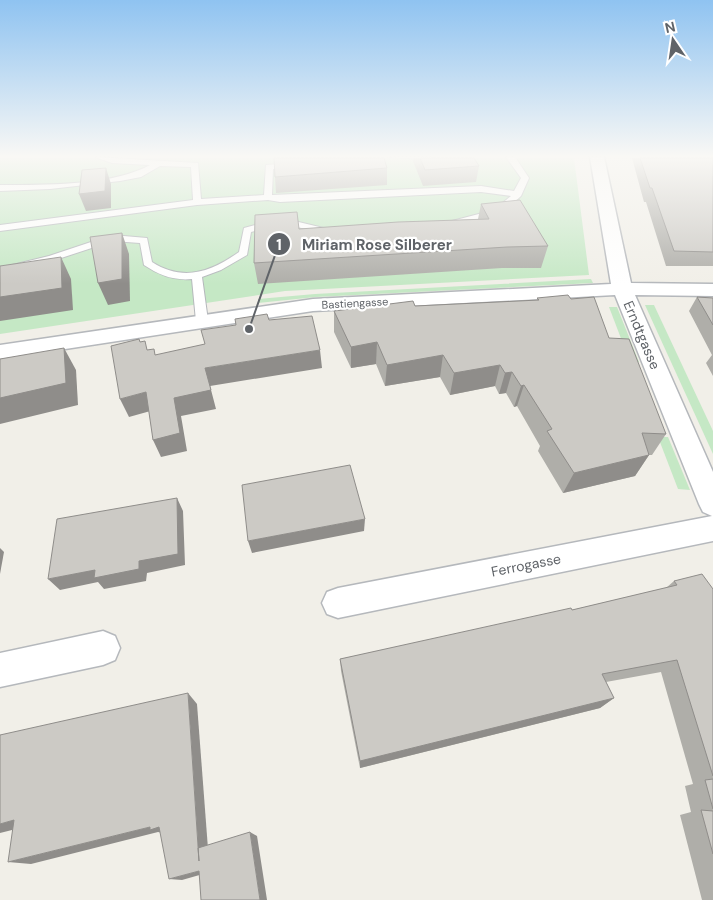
<svg xmlns="http://www.w3.org/2000/svg" width="713" height="900" font-family="'DM Sans',sans-serif">
	<rect width="100%" height="100%" fill="#f1efe8"/>
	<!-- green -->
	<g fill="#c5e8c5">
		<polygon points="0,158 574,158 589,275 285,291 0,334"/>
		<polygon points="591,279 593,283 316,297 258,303 258,299 315,294"/>
		<polygon points="645,305 654,305 713,431 713,454"/>
		<polygon points="609,307 617,307 639,362 630,362"/>
		<polygon points="658,437 668,437 690,490 678,489"/>
	</g>
	<g fill="none" stroke-linecap="round" stroke-linejoin="round">
		<!-- lane casing -->
		<g stroke="#b5b8bc" stroke-width="2">
			<g id="lane">
				<path d="M95 157 198 163 201 199 264 195 266 165 291 163H294V167L273 169 272 195 481 186 514 191 521 178 506 157H515L529 178 521 196 501 214 455 226 452 225V221L494 210 511 196 481 192 280 202 268 200 197 205 0 231V225L193 200 191 167 160 166 141 177 120 181 50 189 0 191V185C43 185 112 186 150 165L112 163Z"/>
				<polygon points="388,157 433,157 429,159"/>
				<path d="M282 218 336 231 331 234 282 224 251 232 247 255 221 270 202 277 208 321 202 324 196 321 192 279C174 281 159 275 144 265L140 243 113 241 55 260 0 274V268L49 256 112 235 147 238 152 262C183 282 211 272 239 252L244 228Z"/>
			</g>
		</g>
		<!-- street casing -->
		<g stroke="#b5b8bc" stroke-width="3">
			<g id="street">
				<polygon points="590,157 604,157 631,283 713,284 713,296 635,295 713,472 713,541 338,618 327,614 322,603 327,592 338,588 712,516 703,512 699,504 615,295 313,311 0,359 0,345 313,299 611,284"/>
				<polygon points="103,631 115,636 120,648 115,660 103,665 0,687 0,653"/>
			</g>
		</g>
		<!-- lane -->
		<use href="#lane" fill="#fff" fill-rule="evenodd"/>
		<!-- street -->
		<use href="#street" fill="#fff" fill-rule="evenodd"/>
	</g>
	<!-- wall -->
	<g fill="#afaea9">
		<polygon points="414,158 474,158 479,166 476,182 423,186 413,161"/>
		<polygon points="632,158 713,158 713,266 666,266 646,202 644,202"/>
		<polygon points="387,168 387,185 276,193 275,177"/>
		<polygon points="481,204 548,246 541,268 502,268 258,284 254,263 299,229 478,219"/>
		<polygon points="697,297 713,298 713,376 706,363 712,355 689,311"/>
		<polygon points="537,298 571,299 609,338 666,434 652,455 649,455 635,476 563,493 538,451 540,446 517,406 514,407 506,393 499,394 495,386 450,395 440,377 385,386 376,364 351,368 334,332 334,311 537,300"/>
		<polygon points="674,581 713,589 713,900 702,900 680,815 691,812 685,786 693,784 661,672 606,682 614,698 600,708 360,768 341,671 340,659 572,610 666,588"/>
	</g>
	<!-- shaded-wall -->
	<g fill="#8f8d8a">
		<polygon points="106,168 111,184 111,208 86,211 79,194"/>
		<polygon points="122,233 129,254 130,301 108,305 98,283"/>
		<polygon points="61,257 71,279 73,310 0,321 0,297"/>
		<polygon points="377,342 376,364 351,368 351,347"/>
		<polygon points="64,348 76,370 78,405 0,424 0,398"/>
		<polygon points="320,350 322,368 210,386 216,409 181,416 187,451 161,457 153,440 174,398 205,368"/>
		<polygon points="443,355 440,377 385,386 387,365"/>
		<polygon points="500,365 495,386 450,395 454,373"/>
		<polygon points="512,372 506,393 499,394 505,373"/>
		<polygon points="524,385 517,406 514,407 521,386"/>
		<polygon points="146,392 154,410 129,417 120,399"/>
		<polygon points="649,455 635,476 563,493 574,473"/>
		<polygon points="177,498 183,511 185,565 147,573 146,581 104,589 98,582 60,590 48,579 139,561"/>
		<polygon points="365,519 364,531 252,553 248,541"/>
		<polygon points="0,548 4,552 0,574"/>
		<polygon points="188,693 197,704 209,862 199,861"/>
		<polygon points="614,698 600,708 360,768 360,761"/>
		<polygon points="14,820 36,824 0,833 0,824"/>
		<polygon points="150,827 159,827 163,833 158,832 31,864 8,862"/>
		<polygon points="250,832 257,836 267,900 260,900"/>
		<polygon points="199,871 210,872 182,880 169,879"/>
	</g>
	<!-- building -->
	<g fill="#cccac5" stroke="#8f8d8a">
		<polygon points="274,158 384,158 387,168 275,177"/>
		<polygon points="420,158 474,158 479,166 425,170"/>
		<polygon points="640,158 713,158 713,252 674,251 652,188 650,188"/>
		<polygon points="106,168 105,191 79,194 82,170"/>
		<polygon points="520,200 548,246 507,247 254,263 255,215 297,212 299,229 398,222 489,219 481,204"/>
		<polygon points="122,233 122,279 98,283 90,237"/>
		<polygon points="61,257 62,288 0,297 0,266"/>
		<polygon points="568,295 571,299 594,297 609,338 629,339 666,434 642,433 649,455 574,473 547,431 552,429 524,385 521,386 512,372 505,373 500,365 454,373 443,355 387,365 377,342 351,347 334,311 413,301 415,306 539,300 537,298"/>
		<polygon points="697,297 713,298 713,325"/>
		<polygon points="267,314 269,320 312,316 320,350 205,368 211,390 174,398 180,433 153,440 146,392 120,399 111,346 139,339 140,342 145,341 147,350 154,349 155,355 205,344 201,330 236,325 235,319"/>
		<polygon points="64,348 66,383 0,398 0,359"/>
		<polygon points="350,465 365,519 248,541 242,485"/>
		<polygon points="177,498 178,554 139,561 139,569 94,578 95,570 48,579 57,519"/>
		<polygon points="702,574 713,589 713,776 677,660 602,674 614,698 360,761 340,659 571,608 572,610 677,585 674,581"/>
		<polygon points="188,693 199,861 198,848 250,832 260,900 201,900 199,871 169,879 159,827 150,830 150,827 8,862 14,820 0,824 0,735"/>
		<polygon points="713,779 713,809 705,780"/>
		<polygon points="701,810 713,811 713,854"/>
	</g>
	<!-- sky -->
	<linearGradient id="sky" x2="0" y2="1"><stop stop-color="#8fc3f1"/><stop offset="0.55" stop-color="#f9f8f5"/><stop offset="1" stop-color="#f9f8f5" stop-opacity="0"/></linearGradient>
	<rect width="713" height="284" fill="url(#sky)"/>
	<g text-anchor="middle" dominant-baseline="central" stroke-width="4.5" stroke-linejoin="round" paint-order="stroke">
		<!-- far-street labels -->
		<g font-size="11" fill="#5f6368" stroke="#fff">
			<text transform="translate(355 303) rotate(-3)">Bastiengasse</text>
		</g>
		<!-- street labels -->
		<g font-size="14" fill="#5f6368" stroke="#fff">
			<text transform="translate(642 335) rotate(67)">Erndtgasse</text>
			<text transform="translate(526 565) rotate(-11)">Ferrogasse</text>
		</g>
	</g>
	<!-- callouts -->
	<path fill="none" stroke="#5f6368" stroke-width="2" d="M249 329L279 244"/>
	<g fill="#5f6368" stroke="#fff" stroke-width="2">
		<circle cx="249" cy="329" r="5"/>
		<circle cx="279" cy="244" r="12"/>
	</g>
	<g font-size="15" text-anchor="middle" font-weight="bold" fill="#fff">
		<text x="279" y="250">1</text>
	</g>
	<g font-size="15" text-anchor="middle" font-weight="bold" fill="#5f6368" stroke="#fff" stroke-width="4.5" stroke-linejoin="round" paint-order="stroke">
		<text x="377" y="250">Miriam Rose Silberer</text>
	</g>
	<!-- north arrow -->
	<g transform="translate(673 40) rotate(347)" stroke="#ffffff" stroke-width="4" paint-order="stroke">
	<path d="M0-4L9 19L0 12L-9 19Z" fill="#5f6368"/>
	<text y="-8" font-size="14" font-weight="bold" text-anchor="middle" fill="#5f6368">N</text>
	</g>
</svg>
